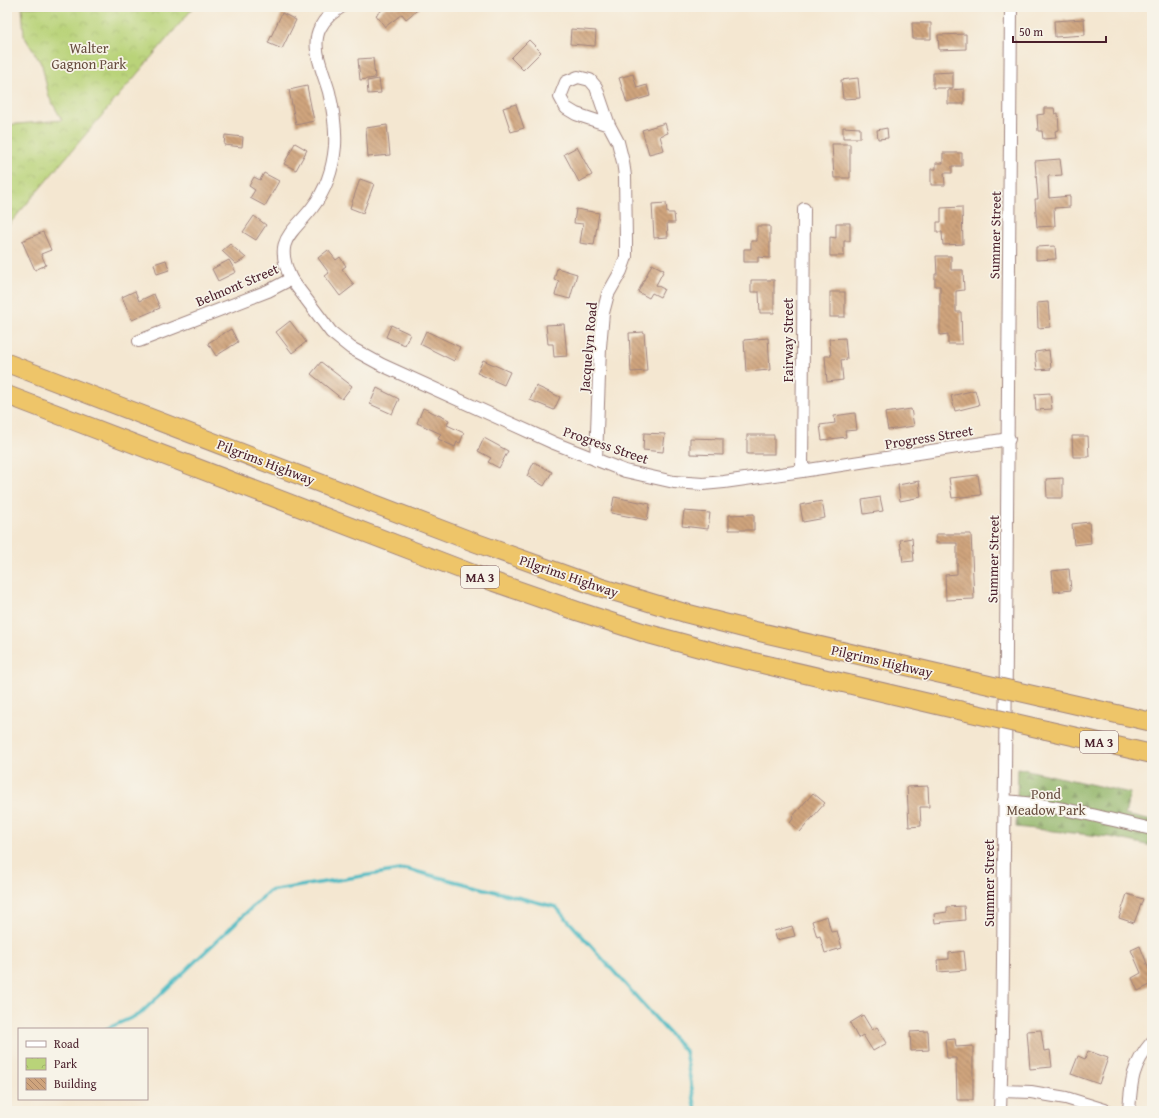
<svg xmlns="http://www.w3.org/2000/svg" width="1159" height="1118" font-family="'Gentium Book Plus',serif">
	<defs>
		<pattern id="forest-firs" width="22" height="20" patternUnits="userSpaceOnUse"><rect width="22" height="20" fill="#92b569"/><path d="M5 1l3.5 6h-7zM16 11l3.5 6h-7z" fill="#799357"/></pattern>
		<pattern id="park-crowns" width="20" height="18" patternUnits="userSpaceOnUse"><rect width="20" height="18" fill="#b9d379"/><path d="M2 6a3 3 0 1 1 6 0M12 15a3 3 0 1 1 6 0" fill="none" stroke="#a1b569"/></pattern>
		<pattern id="building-back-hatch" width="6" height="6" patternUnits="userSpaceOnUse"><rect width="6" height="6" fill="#cfa47d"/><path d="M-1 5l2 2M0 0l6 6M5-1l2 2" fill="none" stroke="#aa8567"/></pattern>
	</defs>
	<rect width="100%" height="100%" fill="#f7f3e8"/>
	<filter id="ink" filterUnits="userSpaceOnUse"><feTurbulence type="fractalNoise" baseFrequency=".025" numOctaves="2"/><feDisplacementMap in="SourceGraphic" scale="8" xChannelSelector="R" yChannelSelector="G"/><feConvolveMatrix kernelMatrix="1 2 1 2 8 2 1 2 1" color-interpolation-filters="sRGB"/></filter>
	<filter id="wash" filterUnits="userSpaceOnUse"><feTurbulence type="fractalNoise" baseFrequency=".012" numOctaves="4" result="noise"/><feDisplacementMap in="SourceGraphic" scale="16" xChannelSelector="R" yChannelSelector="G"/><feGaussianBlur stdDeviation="0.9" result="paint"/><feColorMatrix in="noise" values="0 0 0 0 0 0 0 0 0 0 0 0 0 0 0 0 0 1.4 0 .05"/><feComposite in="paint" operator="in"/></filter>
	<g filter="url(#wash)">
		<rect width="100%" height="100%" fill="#f4e7d1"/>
		<!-- forest -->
		<polygon fill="url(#forest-firs)" stroke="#6e6a4a" points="1018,768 1130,793 1125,815 1152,821 1152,846 1110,837 1016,827"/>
		<!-- park -->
		<polygon fill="url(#park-crowns)" stroke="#827952" points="22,7 84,7 105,9 194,7 7,227 7,125 62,120 49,97 42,65 24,36"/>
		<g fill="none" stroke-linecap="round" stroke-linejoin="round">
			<!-- stream -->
			<polyline stroke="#4cbac3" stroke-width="3.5" points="106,1029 140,1014 269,891 406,869 556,907 685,1051 696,1111"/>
		</g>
		<g id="blocks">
			<!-- building -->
			<g fill="url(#building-back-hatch)">
				<polygon points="386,7 421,7 406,19 402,14 385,27 376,15"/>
				<polygon points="282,13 296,20 282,49 268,43"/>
				<polygon points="1084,19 1085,35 1055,37 1054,21"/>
				<polygon points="912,23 931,23 931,39 913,39"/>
				<polygon points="571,29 596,31 595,46 570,44"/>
				<polygon points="966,34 966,49 939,50 938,35"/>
				<polygon points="529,40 541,52 523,70 511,58"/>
				<polygon points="373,58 375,78 360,80 358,59"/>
				<polygon points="953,72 953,88 933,88 933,73"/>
				<polygon points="633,74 637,88 647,85 650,96 627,103 619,78"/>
				<polygon points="858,78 860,98 843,99 841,80"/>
				<polygon points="379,79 381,93 368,94 367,81"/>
				<polygon points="307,86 314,121 296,125 289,90"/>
				<polygon points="964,89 964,104 948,104 948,90"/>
				<polygon points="516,104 524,128 511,132 503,108"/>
				<polygon points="1044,108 1054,108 1055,114 1058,113 1059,130 1055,131 1056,138 1043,139 1042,131 1038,131 1037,115 1044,114"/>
				<polygon points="665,123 668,133 660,136 664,150 649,154 642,130"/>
				<polygon points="387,125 390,155 368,157 366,128"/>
				<polygon points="843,127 860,128 860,138 843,138"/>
				<polygon points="887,128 888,138 878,139 877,130"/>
				<polygon points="225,135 243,137 242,147 224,145"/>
				<polygon points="295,143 307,150 296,170 284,164"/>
				<polygon points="832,144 850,144 850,178 834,178"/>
				<polygon points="577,147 592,175 579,182 564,154"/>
				<polygon points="943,153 962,153 962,166 952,166 952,173 944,173 945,185 931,185 931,169 936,169 936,163 943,163"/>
				<polygon points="1060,159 1062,175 1048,176 1049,198 1070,196 1070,207 1054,208 1055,226 1037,227 1035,199 1038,199 1035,161"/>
				<polygon points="264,173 279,181 265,206 250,198 255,190 249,186 254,177 260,180"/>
				<polygon points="360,179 374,184 363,213 350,208"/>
				<polygon points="666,203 667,213 674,213 675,223 667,223 668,237 654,238 652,204"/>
				<polygon points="962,207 963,244 943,245 942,232 937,232 937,222 941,222 941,208"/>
				<polygon points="576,209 599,213 594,245 580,243 583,224 574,223"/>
				<polygon points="254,216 266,225 256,240 243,232"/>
				<polygon points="836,223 850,223 850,241 844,241 844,256 830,256 830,237 836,238"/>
				<polygon points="757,226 770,226 770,258 758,257 758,262 744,262 744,249 751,249 751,241 757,241"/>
				<polygon points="43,232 51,250 41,254 46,265 35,270 22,241"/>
				<polygon points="230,244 246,258 236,264 222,251"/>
				<polygon points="1055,246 1056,259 1036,260 1036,247"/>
				<polygon points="328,250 336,260 340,257 346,266 342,269 354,285 340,296 325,276 329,273 318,258"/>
				<polygon points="936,256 951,256 951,270 963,270 964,290 956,291 956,312 961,312 962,344 948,344 948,334 940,335 940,286 935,286 935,274 937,274"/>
				<polygon points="166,260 169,270 157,274 154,264"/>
				<polygon points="229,260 236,272 218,281 212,269"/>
				<polygon points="652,264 664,270 656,285 664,289 660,297 652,293 649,298 638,292"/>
				<polygon points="557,268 577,274 570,299 555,295 559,281 554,280"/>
				<polygon points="751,280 774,280 774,313 760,313 759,292 751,292"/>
				<polygon points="135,291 139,301 154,294 160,308 132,320 122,297"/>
				<rect x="830" y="292" width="15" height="25"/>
				<polygon points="1048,302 1050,327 1038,328 1037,303"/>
				<polygon points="290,321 306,342 292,353 276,332"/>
				<polygon points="564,324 567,356 554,357 553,344 548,344 546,325"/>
				<polygon points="391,325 410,334 405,345 386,337"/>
				<polygon points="231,329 238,342 216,356 208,343"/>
				<polygon points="426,331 460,347 454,361 420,344"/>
				<polygon points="644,332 647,371 631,372 629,333"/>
				<polygon points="768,338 770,370 746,372 744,340"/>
				<polygon points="845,338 847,359 841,360 843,380 827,382 825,356 831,356 829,339"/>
				<polygon points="1049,350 1051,369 1037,370 1035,352"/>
				<polygon points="483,360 510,372 504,385 477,373"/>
				<polygon points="321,362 352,386 342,399 311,374"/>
				<polygon points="536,386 560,397 554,410 530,400"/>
				<polygon points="377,388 399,399 392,414 370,404"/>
				<polygon points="975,390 979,405 955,411 951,396"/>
				<polygon points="1050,393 1052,409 1036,410 1035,394"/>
				<polygon points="423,408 449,420 447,425 464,433 460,443 457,442 455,447 438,439 441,434 417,423"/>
				<polygon points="911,409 914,426 888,430 885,413"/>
				<polygon points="855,413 857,430 845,431 846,437 822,440 820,425 835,423 834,416"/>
				<polygon points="644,433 665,434 663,452 643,450"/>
				<rect x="747" y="435" width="27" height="19"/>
				<polygon points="1072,436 1088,436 1089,457 1073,457"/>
				<polygon points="484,438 508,451 499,468 488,462 491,458 478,451"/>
				<polygon points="690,438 723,439 723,455 690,454"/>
				<polygon points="534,462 552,472 544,486 527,476"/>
				<polygon points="978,475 981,495 952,498 949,478"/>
				<polygon points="1063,478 1063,498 1047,498 1046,479"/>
				<polygon points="919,481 921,497 900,501 898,485"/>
				<polygon points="614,497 650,504 647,520 611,513"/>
				<polygon points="880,497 883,511 864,514 862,500"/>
				<polygon points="822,501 825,518 803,522 800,505"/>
				<polygon points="684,511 710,513 708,529 682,526"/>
				<polygon points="754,514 754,530 729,530 729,515"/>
				<polygon points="1089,522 1091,543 1074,545 1072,524"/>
				<polygon points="936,534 971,534 974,599 946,600 945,575 957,574 957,543 936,543"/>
				<polygon points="912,538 914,561 903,562 900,540"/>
				<polygon points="1069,569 1071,590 1054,592 1052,571"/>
				<polygon points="928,786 929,807 920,807 921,826 909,827 907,787"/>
				<polygon points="813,793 825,803 800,832 790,823 794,817 793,816"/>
				<polygon points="1127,894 1143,899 1134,923 1119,918"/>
				<polygon points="964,906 965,920 935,923 934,914 947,912 947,907"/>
				<polygon points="827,916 831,932 837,931 842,948 825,953 820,936 817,937 812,921"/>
				<polygon points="792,926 795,936 777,940 774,931"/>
				<polygon points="1140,946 1149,969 1152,967 1152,984 1138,991 1132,978 1141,973 1131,950"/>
				<polygon points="964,951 966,970 938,972 937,960 949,959 949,953"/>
				<polygon points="863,1015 872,1030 877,1027 887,1043 873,1051 863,1035 858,1038 850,1023"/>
				<polygon points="1041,1030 1044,1051 1050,1050 1052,1067 1030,1069 1027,1031"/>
				<polygon points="928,1031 929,1050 911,1051 910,1032"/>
				<polygon points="955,1039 956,1047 973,1046 973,1100 957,1100 956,1058 947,1058 945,1040"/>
				<polygon points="1088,1051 1108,1058 1099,1084 1071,1074 1078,1056 1085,1059"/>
			</g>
		</g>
	</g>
	<g filter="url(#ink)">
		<use href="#blocks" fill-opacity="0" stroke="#9f837e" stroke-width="1"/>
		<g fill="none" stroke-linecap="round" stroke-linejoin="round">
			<!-- minor casing -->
			<g stroke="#9f837e" stroke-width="14">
				<g id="minor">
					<path d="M341 7C332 13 325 18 320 28 310 47 324 73 329 92 333 109 336 129 335 146 333 169 326 190 312 208 291 235 273 240 291 279L331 332 351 348 382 365 554 443 625 471 674 482 703 484 724 482 802 471 1009 439"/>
					<polyline points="139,341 268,291 291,279"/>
					<polyline points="596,460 600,347 603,313 608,294 621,271 626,257 626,240 625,176 623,162 618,142 609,125 596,87 590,80 578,77 566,82 560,97 566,108 576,114 609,125"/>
					<polyline points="802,471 804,209"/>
					<path d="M1004 801C1054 804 1103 818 1152 829"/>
					<polyline points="1001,1091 1031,1092 1066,1098 1108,1111"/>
					<path d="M1000 1111C1004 998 1003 885 1005 773 1008 517 1011 262 1011 7"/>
					<path d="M1129 1111C1131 1081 1132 1065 1152 1042"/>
				</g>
			</g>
			<!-- highway casing -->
			<g stroke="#9f837e" stroke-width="20">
				<g id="highway">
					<polyline points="7,363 471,541 599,587 685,613 751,630 967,680"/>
					<polyline points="7,395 494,582 580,612 645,633 733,657 967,712"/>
					<polyline points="1046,698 1152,722"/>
					<polyline points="1046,730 1152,754"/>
				</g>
			</g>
			<!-- minor -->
			<use href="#minor" stroke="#fff" stroke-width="12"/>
			<!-- highway -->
			<use href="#highway" stroke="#eec569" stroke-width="18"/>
			<!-- highway-bridge casing -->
			<g stroke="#9f837e" stroke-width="20" stroke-linecap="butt">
				<g id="highway-bridge">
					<polyline points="967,680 1046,698"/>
					<polyline points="967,712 1046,730"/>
				</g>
			</g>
			<!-- highway-bridge -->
			<use href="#highway-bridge" stroke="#eec569" stroke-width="18"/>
		</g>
	</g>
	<g text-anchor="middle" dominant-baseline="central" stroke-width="3.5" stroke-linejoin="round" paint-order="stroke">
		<!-- shield labels -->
		<g fill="#f7f3e8" stroke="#7e5f64" stroke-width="1">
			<rect x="461" y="566" width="38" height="22" rx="3"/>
			<rect x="1080" y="731" width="38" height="22" rx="3"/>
		</g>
		<g font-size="13" font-weight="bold" fill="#4a1f2b">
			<text x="480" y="577">MA 3</text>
			<text x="1099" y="742">MA 3</text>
		</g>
		<!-- park labels -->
		<g font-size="14" fill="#664c3e" stroke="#f7f3e8">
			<text x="89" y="48">Walter<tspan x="89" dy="16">Gagnon Park</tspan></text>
			<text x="1046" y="794">Pond<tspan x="1046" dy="16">Meadow Park</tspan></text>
		</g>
		<!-- street labels -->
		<g font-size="14" fill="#4a1f2b" stroke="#f7f3e8">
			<text transform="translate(995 235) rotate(-89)">Summer Street</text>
			<text transform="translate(237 285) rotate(-23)">Belmont Street</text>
			<text transform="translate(788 340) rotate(-90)">Fairway Street</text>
			<text transform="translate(588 347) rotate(-85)">Jacquelyn Road</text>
			<text transform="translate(929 437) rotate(-9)">Progress Street</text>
			<text transform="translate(606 445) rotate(19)">Progress Street</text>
			<text transform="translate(266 462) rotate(21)">Pilgrims Highway</text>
			<text transform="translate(993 559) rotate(-89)">Summer Street</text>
			<text transform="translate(569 576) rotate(19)">Pilgrims Highway</text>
			<text transform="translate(882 661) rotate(13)">Pilgrims Highway</text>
			<text transform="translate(989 883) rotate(-90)">Summer Street</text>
		</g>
	</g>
	<!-- margin -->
	<rect width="1159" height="1118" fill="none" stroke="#f7f3e8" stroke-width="24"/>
	<!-- legend -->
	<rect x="18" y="1028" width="130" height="72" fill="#f7f3e8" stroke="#b29e9c"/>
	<rect x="26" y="1041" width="20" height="6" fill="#ffffff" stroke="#b29e9c"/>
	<text x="54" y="1048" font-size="12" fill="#4a1f2b">Road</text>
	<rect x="26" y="1058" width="20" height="12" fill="url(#park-crowns)" stroke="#b29e9c"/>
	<text x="54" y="1068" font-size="12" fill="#4a1f2b">Park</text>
	<rect x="26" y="1078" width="20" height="12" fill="url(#building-back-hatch)" stroke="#b29e9c"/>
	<text x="54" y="1088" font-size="12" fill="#4a1f2b">Building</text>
	<!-- scale -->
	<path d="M1013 36v6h93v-6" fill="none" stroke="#4a1f2b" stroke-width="2"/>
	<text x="1019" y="36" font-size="12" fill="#4a1f2b" stroke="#f7f3e8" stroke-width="3" paint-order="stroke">50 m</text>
</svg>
